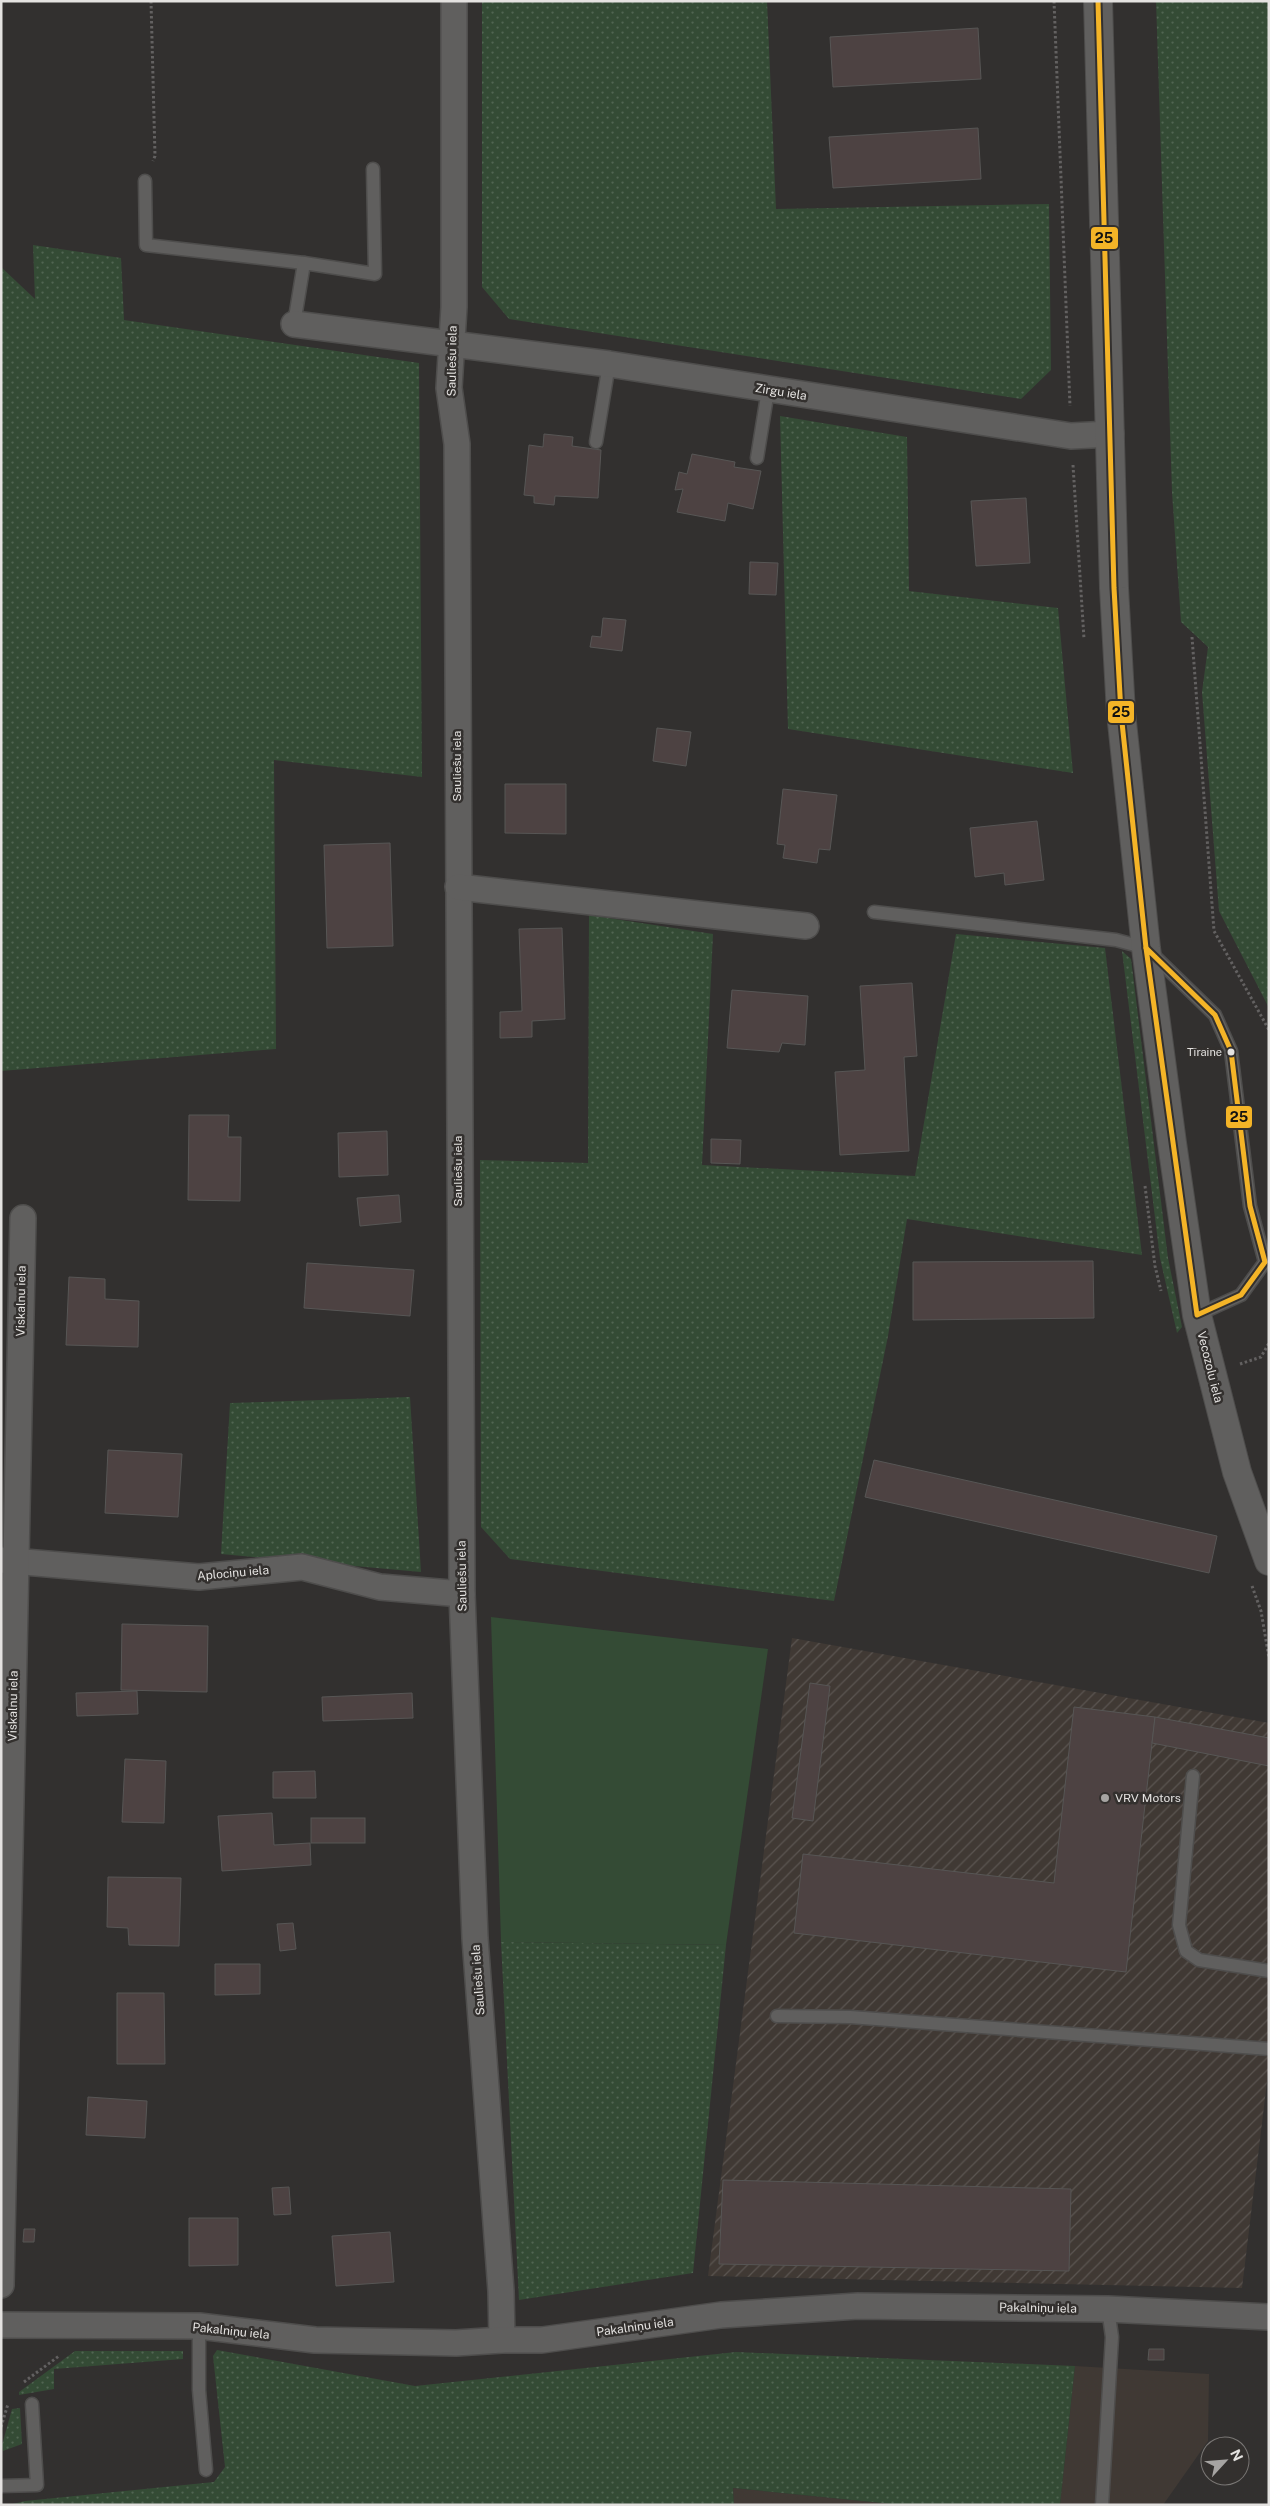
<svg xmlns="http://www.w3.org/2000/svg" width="1270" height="2506" font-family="'Public Sans',sans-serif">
	<defs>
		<pattern id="industrial-furrows" width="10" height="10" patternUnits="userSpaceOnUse" patternTransform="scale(1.25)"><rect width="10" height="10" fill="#403934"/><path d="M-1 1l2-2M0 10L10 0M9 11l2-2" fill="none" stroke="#5b5551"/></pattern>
		<pattern id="grass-dots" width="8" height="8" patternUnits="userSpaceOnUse" patternTransform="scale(1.25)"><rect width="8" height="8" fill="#344b35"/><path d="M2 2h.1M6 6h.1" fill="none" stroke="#516552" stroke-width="1.8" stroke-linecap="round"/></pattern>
	</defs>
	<rect width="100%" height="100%" fill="#32302f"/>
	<!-- built -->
	<g fill="#403934">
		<polygon points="1075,2366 1209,2374 1208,2441 1163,2505 1060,2505"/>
		<polygon points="733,2488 902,2505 734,2505"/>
	</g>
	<!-- industrial -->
	<polygon fill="url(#industrial-furrows)" points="792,1638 1269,1723 1269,2065 1242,2288 708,2276"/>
	<!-- grass -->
	<g fill="url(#grass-dots)">
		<polygon points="482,1 767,1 776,209 1049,204 1051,370 1021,399 509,319 482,287"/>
		<polygon points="1156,1 1269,1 1269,1008 1219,911 1202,692 1208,647 1181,622 1172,492"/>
		<polygon points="33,245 121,258 124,320 419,363 422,777 274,760 276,1049 1,1071 1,267 35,299"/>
		<polygon points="780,416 907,437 909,591 1058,608 1073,773 788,729"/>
		<polygon points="589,915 713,934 702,1165 915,1176 956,934 1105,948 1142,1255 907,1219 888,1336 834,1601 510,1559 481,1527 480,1160 588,1163"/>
		<polygon points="1122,951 1131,959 1168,1258 1182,1327 1177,1333 1160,1258"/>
		<polygon points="410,1397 421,1572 221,1554 230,1403"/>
		<polygon points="501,1942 726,1945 693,2273 519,2300"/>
		<polygon points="217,2350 415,2386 736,2352 1075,2366 1060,2505 902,2505 733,2488 734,2505 9,2505 25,2501 214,2482 225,2467 213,2356"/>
		<polygon points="75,2351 183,2351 183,2359 54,2369 54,2389 19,2395 19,2392"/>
		<polygon points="20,2408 22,2444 3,2451 2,2445 12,2409"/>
	</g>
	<!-- garden -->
	<polygon fill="#344b35" points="491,1617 768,1649 726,1945 501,1942"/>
	<!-- building -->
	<g fill="#4d4242" stroke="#575655">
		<polygon points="978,28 981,79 833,87 830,37"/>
		<polygon points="978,128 981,179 833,188 829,137"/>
		<polygon points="544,434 573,437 572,446 601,450 598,498 555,496 554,505 534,503 534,496 524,495 529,445 543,447"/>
		<polygon points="692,454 735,462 734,467 761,471 753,509 728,503 725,521 677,512 683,489 675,490 679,472 687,474"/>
		<polygon points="1026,498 1030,563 976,566 971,501"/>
		<polygon points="750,562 778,563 776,595 749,594"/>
		<polygon points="603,618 626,620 622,651 590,647 592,636 601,637"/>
		<polygon points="657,728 691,732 686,766 653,761"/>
		<polygon points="505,784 566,784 566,834 505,833"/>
		<polygon points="783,789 837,795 830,850 819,849 817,863 783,858 785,845 777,844"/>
		<polygon points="1037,821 1044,880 1005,885 1004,873 975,877 970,828"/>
		<polygon points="390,843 393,946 327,948 324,845"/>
		<polygon points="562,928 565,1019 532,1021 532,1037 500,1038 500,1012 522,1011 519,929"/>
		<polygon points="912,983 917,1056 904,1057 909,1151 840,1155 835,1072 865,1070 860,986"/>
		<polygon points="732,990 808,996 805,1045 782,1043 779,1052 727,1048"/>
		<polygon points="189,1115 229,1115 228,1137 241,1137 240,1201 188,1200"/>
		<polygon points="387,1131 388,1175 339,1177 338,1133"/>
		<polygon points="711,1139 741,1140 740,1164 711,1163"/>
		<polygon points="399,1195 401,1222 360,1226 357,1198"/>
		<polygon points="1093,1261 1094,1318 913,1320 913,1262"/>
		<polygon points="307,1263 414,1270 410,1316 304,1308"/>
		<polygon points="69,1277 105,1279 105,1299 139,1301 138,1347 66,1345"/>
		<polygon points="108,1450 182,1454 178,1517 105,1513"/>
		<polygon points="874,1460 1217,1536 1209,1573 865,1497"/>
		<polygon points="122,1624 208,1626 207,1692 121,1690"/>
		<polygon points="810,1683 830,1686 813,1821 792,1818"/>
		<polygon points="137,1691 138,1714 77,1716 76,1693"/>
		<polygon points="412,1693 413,1718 323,1721 322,1697"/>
		<polygon points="1074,1707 1155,1717 1126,1972 794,1933 803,1854 1054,1883"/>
		<polygon points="1155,1717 1269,1738 1269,1766 1152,1743"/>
		<polygon points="125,1759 166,1761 164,1823 122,1822"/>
		<polygon points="315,1771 316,1798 273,1798 273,1772"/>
		<polygon points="272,1813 274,1845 310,1843 311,1865 222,1871 218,1816"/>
		<rect x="311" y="1818" width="54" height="25"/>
		<polygon points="108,1877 181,1878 179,1946 129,1945 128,1928 107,1927"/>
		<polygon points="293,1923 296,1949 280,1951 277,1924"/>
		<polygon points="215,1964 260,1964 260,1994 215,1995"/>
		<polygon points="117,1993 164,1993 165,2064 117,2064"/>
		<polygon points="88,2097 147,2101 145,2138 86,2135"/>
		<polygon points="723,2180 1071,2189 1069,2271 719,2264"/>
		<polygon points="289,2187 291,2214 274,2215 272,2188"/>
		<polygon points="189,2218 238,2218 238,2265 189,2266"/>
		<polygon points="24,2229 35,2229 34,2242 23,2242"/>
		<polygon points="390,2232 394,2282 336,2286 332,2236"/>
		<polygon points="1149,2349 1164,2349 1164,2360 1148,2360"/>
	</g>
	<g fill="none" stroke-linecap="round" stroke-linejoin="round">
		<!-- lane casing -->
		<g stroke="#4e4d4c" stroke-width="15">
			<g id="lane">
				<polyline points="145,181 146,245 304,263"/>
				<polyline points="294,324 304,263 375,274 373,169"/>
				<polyline points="596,442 609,364"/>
				<polyline points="757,458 768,390"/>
				<polyline points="874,912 1116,940 1146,948 1215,1015 1231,1051 1250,1206 1265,1262 1241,1295 1197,1315"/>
				<polyline points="1193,1776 1179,1925 1186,1951 1199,1960 1269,1971"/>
				<polyline points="777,2016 850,2017 1269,2049"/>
				<polyline points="199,2326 199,2390 206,2470"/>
				<polyline points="1,2486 37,2485 32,2404"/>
				<polyline points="1102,2505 1112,2337 1108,2309"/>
			</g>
		</g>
		<!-- street casing -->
		<g stroke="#4e4d4c" stroke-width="28">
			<g id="street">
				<polyline points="454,1 454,307 449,388 457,444 462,1594 475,1938 501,2291 502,2340"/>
				<polyline points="294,324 609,364 1071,436 1111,434"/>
				<polyline points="458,887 806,926"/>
				<polyline points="1,1560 199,1577 302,1567 380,1587 462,1594"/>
				<polyline points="1,2285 23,1218"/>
				<polyline points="1,2325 199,2326 315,2340 456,2343 502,2340 542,2340 721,2315 858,2306 1108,2309 1269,2317"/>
			</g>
		</g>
		<!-- secondary casing -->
		<g stroke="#4e4d4c" stroke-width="30">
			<polyline id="secondary" points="1098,1 1114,588 1121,713 1146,948 1172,1143 1197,1315 1237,1472 1269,1561"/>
		</g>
		<!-- path -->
		<g stroke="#636161" stroke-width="3" stroke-dasharray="2.5 2.5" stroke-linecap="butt">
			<polyline points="151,1 155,156 153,161"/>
			<polyline points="1054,1 1070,406"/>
			<polyline points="1073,465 1084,639"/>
			<polyline points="1192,637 1214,931 1269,1030"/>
			<polyline points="1145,1186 1155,1266 1161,1291"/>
			<polyline points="1240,1364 1261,1357 1269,1343"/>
			<polyline points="1252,1586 1261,1611 1269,1658"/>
			<polyline points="24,2382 59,2356"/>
			<polyline points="1,2427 8,2404"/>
		</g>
		<!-- lane -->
		<use href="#lane" stroke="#605f5e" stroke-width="12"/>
		<!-- street -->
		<use href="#street" stroke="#605f5e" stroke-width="25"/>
		<!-- secondary -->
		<use href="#secondary" stroke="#605f5e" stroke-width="28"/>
		<!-- bus-1 casing -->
		<g stroke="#33302e" stroke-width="9">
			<g id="bus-1">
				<polyline points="1098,1 1114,588 1121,713 1146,948"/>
				<polygon points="1146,948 1215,1015 1231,1051 1250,1206 1265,1262 1241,1295 1197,1315"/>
			</g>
		</g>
		<!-- bus-1 -->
		<use href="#bus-1" stroke="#f4b427" stroke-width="5"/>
	</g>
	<!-- markers -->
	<circle fill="#e4e2e0" stroke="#33302e" stroke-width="2" cx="1231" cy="1052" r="4.5"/>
	<circle fill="#a6a4a2" stroke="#33302e" stroke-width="2" cx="1105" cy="1798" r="5"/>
	<g text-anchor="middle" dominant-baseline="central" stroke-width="5" stroke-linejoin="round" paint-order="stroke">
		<!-- bus labels -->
		<g font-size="11" fill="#e4e2e0" stroke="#33302e" text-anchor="end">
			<text x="1222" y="1052">Tīraine</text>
		</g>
		<!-- street labels -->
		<g font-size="12" fill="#e4e2e0" stroke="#33302e">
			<text transform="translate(452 361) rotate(-89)">Sauliešu iela</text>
			<text transform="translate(781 392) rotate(9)">Zirgu iela</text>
			<text transform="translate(457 766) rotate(-90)">Sauliešu iela</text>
			<text transform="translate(458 1171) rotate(-90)">Sauliešu iela</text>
			<text transform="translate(21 1301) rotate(-89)">Viskalnu iela</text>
			<text transform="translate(1210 1367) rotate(76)">Vecozolu iela</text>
			<text transform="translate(233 1573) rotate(-5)">Aplociņu iela</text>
			<text transform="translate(462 1576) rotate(-91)">Sauliešu iela</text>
			<text transform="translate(13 1706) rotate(-89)">Viskalnu iela</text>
			<text transform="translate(478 1980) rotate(-94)">Sauliešu iela</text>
			<text transform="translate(1038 2308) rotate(1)">Pakalniņu iela</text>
			<text transform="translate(635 2327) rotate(-8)">Pakalniņu iela</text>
			<text transform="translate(231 2331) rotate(6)">Pakalniņu iela</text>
		</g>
		<!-- poi labels -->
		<g font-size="12" fill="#e4e2e0" stroke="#33302e" text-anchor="start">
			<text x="1115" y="1798">VRV Motors</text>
		</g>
	</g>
	<g stroke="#33302e" stroke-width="2">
		<rect x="1090" y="226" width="29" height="24" rx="5" fill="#f4b427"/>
		<rect x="1107" y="700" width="28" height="24" rx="5" fill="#f4b427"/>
		<rect x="1225" y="1105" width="28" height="24" rx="5" fill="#f4b427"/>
	</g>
	<g font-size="14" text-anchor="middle" font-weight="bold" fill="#111">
		<text x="1104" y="243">25</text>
		<text x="1121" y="717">25</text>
		<text x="1239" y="1122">25</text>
	</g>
	<!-- border -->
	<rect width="1270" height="2506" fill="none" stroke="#e4e2e0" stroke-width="5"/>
	<!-- north arrow -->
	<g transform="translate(1225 2461) rotate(64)"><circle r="24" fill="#33302e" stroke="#7a7775"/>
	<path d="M0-4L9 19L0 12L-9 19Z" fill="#a6a4a2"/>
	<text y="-8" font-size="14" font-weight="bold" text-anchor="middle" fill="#e4e2e0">N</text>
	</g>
</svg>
